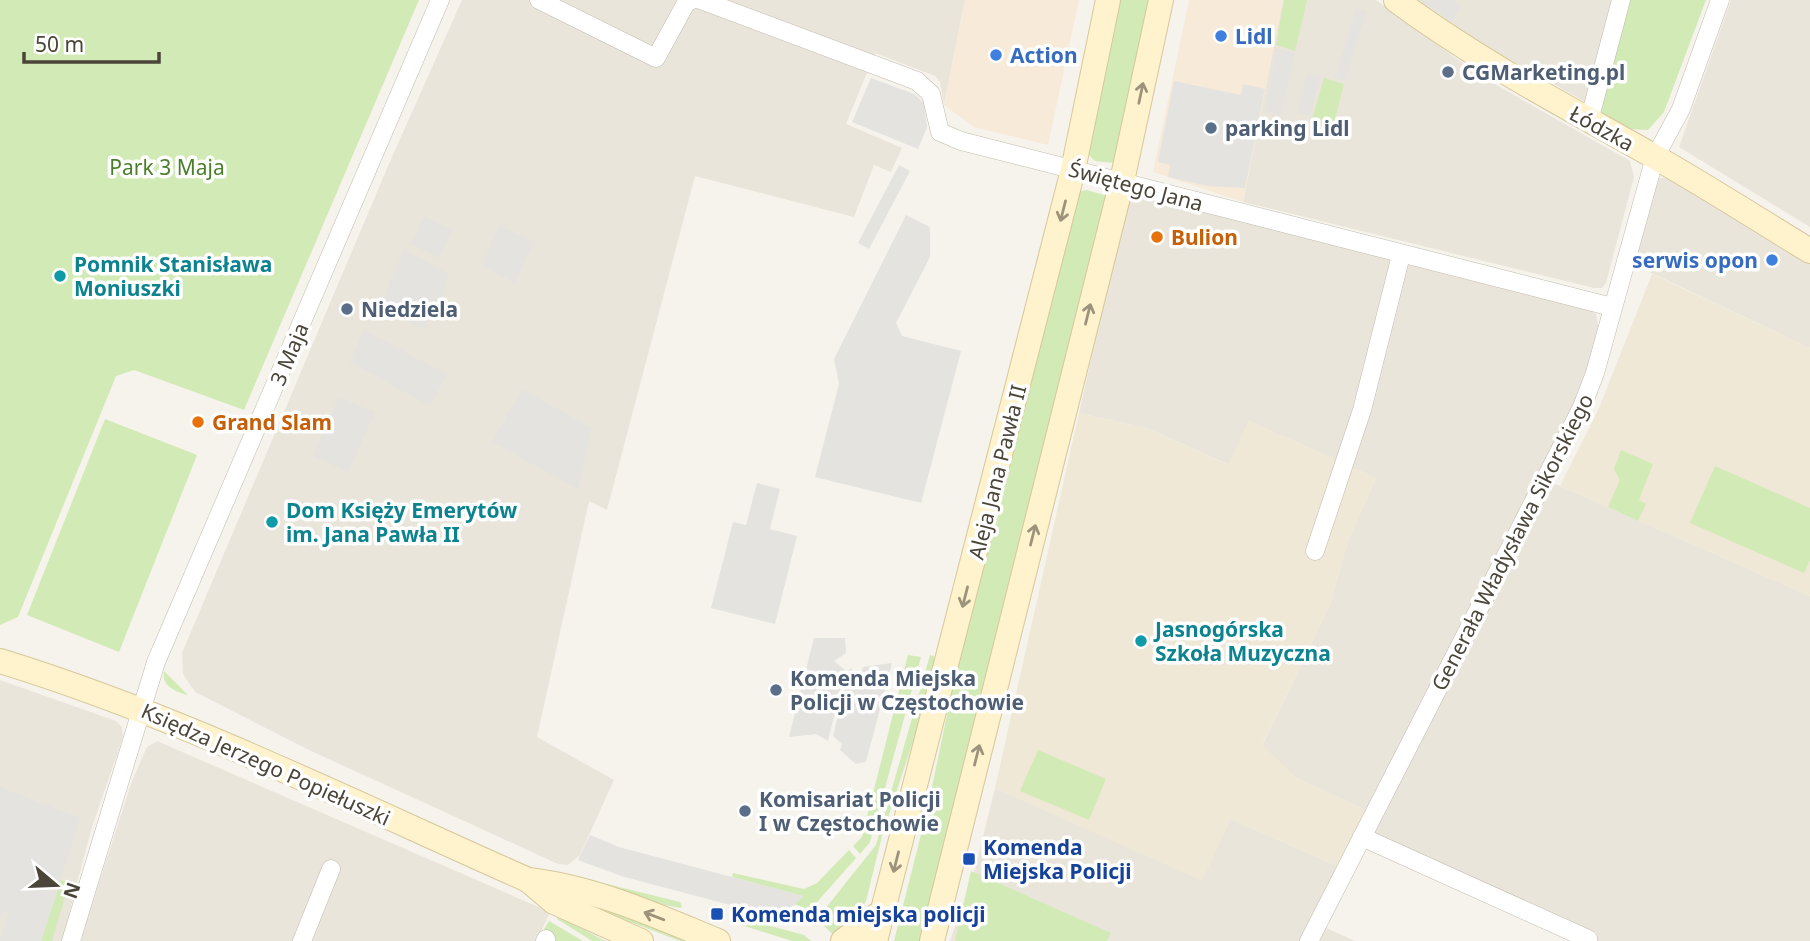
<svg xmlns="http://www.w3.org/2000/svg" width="1810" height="941" font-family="'Noto Sans',sans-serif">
	<rect width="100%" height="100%" fill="#f6f3ec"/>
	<!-- residential -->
	<g fill="#eae5da">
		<polygon points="462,0 965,0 944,105 940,82 935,76 875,53 846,124 902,148 891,172 874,165 854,217 695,176 607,510 589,501 537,737 614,780 580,855 568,865 558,864 309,750 195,692 183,674 182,653 388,166"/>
		<polygon points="1283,0 1376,0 1479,75 1630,161 1634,177 1606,283 1602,288 1594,288 1243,202"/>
		<polygon points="1418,0 1613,0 1587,103 1453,27"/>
		<polygon points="1731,0 1810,0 1810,227 1679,147"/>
		<polygon points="1660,178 1668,178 1810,261 1810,348 1630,263 1654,183"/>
		<polygon points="1145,196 1590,310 1596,314 1599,332 1588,373 1572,413 1368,811 1296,778 1262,746 1330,604 1348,540 1376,478 1249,421 1229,465 1149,429 1079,413 1124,212 1130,200"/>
		<polygon points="1551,482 1810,596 1810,941 1593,941 1378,839 1373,832"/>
		<polygon points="0,680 116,721 122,727 123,737 91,830 62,941 0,941"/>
		<polygon points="157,741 550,912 537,941 80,941 132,781 147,747"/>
		<polygon points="995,788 1202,880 1230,819 1340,867 1302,941 950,941 975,869"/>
		<polygon points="1324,927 1355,941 1316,941"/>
	</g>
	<!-- commercial -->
	<g fill="#f7ead8">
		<polygon points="965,0 1079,0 1048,145 974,127 944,105"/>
		<polygon points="1189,0 1283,0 1243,202 1153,172"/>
	</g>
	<!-- education -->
	<g fill="#efe8d6">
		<polygon points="1652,274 1810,348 1810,596 1560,486 1599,408"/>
		<polygon points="1079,413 1149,429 1228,465 1249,421 1376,478 1348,540 1330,604 1262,745 1296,778 1368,811 1340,867 1230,819 1202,881 995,788"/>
	</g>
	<!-- green -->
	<g fill="#d2eab5">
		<polygon points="0,0 419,0 244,410 134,370 116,376 18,617 0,625"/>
		<polygon points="1119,0 1152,0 1114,163 1095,161 1087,153"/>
		<polygon points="1284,0 1307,0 1295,51 1276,45"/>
		<polygon points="1627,0 1706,0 1664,112 1648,130 1628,129 1599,113"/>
		<polygon points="1324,78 1344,84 1332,130 1311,123"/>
		<polygon points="1087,190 1107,196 921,941 894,941 927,811 958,662 1076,200 1081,191"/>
		<polygon points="105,419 197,455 119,652 27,615"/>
		<polygon points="1621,450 1653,464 1639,500 1646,504 1638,521 1608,507 1620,480 1614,469"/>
		<polygon points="1715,466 1810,508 1810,560 1804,573 1690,523"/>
		<polygon points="908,655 921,657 870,842 860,854 853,846 862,837"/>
		<polygon points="930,655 934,656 938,665 882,836 866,901 854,922 837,938 823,925 821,914 876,845"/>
		<path d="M164 671 188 695C176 692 161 686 164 671Z"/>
		<polygon points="1038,750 1106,779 1089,820 1020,791"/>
		<polygon points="849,850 856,858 810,910 794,904 803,896 732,877 733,873 804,889 817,883"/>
		<polygon points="971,871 1111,933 1107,941 955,941"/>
		<polygon points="61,880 69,883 52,941 41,941"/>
		<polygon points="607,884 680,902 682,906 681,908 643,901 606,886"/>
		<polygon points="598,906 693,941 680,941 599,910"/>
		<polygon points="558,916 605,941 592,941 557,919"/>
		<polygon points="737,917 804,935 811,941 792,941 735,923"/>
		<polygon points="549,921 583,941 553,941 554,937 543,931"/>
	</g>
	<!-- parking -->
	<g fill="#e5e3e0">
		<polygon points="1421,0 1451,0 1461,5 1452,21"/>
		<polygon points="1356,8 1366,11 1345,81 1335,78"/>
		<polygon points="1276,48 1295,53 1281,115 1265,111"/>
		<polygon points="1307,74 1321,77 1310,116 1297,112"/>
		<polygon points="871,78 914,94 924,103 927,127 918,149 852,122"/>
		<polygon points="1174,81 1241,95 1243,84 1265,89 1245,188 1208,186 1168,177 1170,165 1158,162"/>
		<polygon points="899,165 910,171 869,249 858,243"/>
		<polygon points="906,215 930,227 930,257 896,323 902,336 961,351 921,503 815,477 839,384 834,359"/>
		<polygon points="424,216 453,230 439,258 411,244"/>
		<polygon points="499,225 534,242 515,283 482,266"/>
		<polygon points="403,249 449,274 442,297 424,330 380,308"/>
		<polygon points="364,330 447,374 430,406 350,362"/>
		<polygon points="522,389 592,428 578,489 492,442"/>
		<polygon points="339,397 375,412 348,472 313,456"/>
		<polygon points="757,483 780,489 770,529 797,536 775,624 711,608 733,522 746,525"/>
		<polygon points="814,638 845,638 846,653 834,661 845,670 828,741 816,734 789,737"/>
		<polygon points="892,663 866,762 856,764 840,750 842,744 833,736 850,668 860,677 863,667"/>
		<polygon points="0,787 80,818 41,941 0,941 9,913 4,911 0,916"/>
		<polygon points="590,835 619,847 804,896 793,906 787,920 621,876 578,860"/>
	</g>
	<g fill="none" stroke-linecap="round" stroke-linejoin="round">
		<!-- street casing -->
		<g stroke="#c2bbae" stroke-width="19">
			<g id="street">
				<polyline points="539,0 656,58 686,3 692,0"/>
				<polyline points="701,0 917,81 931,94 940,132 961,141 1612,307"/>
				<polyline points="1589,121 1621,0"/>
				<polyline points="1315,551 1362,410 1401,255"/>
				<polyline points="1362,837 1588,939"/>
				<polyline points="71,941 156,662 440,0"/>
				<polyline points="302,941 331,869"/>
				<polyline points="545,941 546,939"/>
				<polyline points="1309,941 1582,407 1595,373 1655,157 1681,109 1720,0"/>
			</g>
		</g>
		<!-- secondary casing -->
		<g stroke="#d6c79b" stroke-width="26">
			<g id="secondary">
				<path d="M1396 0C1478 61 1567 107 1655 157 1708 187 1759 220 1810 251"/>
				<path d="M0 661C182 717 354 803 528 880L554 902 641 941"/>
				<path d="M528 880C593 887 657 916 718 941"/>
				<polyline points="843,941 883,911"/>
				<polyline points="875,941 1073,170 1108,0"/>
				<polyline points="932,941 1122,181 1161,0"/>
			</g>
		</g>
		<!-- street -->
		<use href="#street" stroke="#fff" stroke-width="18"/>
		<!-- secondary -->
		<use href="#secondary" stroke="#fff3cd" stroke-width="24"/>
	</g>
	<!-- one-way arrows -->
	<defs><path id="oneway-shaft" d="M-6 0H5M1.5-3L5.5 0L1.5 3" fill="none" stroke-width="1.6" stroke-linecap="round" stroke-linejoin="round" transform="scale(1.75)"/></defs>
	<g stroke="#9c937c">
		<use href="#oneway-shaft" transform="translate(1141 93) rotate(-78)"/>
		<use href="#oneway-shaft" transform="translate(1063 211) rotate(104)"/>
		<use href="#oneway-shaft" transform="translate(1088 314) rotate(-76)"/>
		<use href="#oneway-shaft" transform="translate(1033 535) rotate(-76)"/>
		<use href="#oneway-shaft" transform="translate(965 597) rotate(104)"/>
		<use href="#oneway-shaft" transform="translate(977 755) rotate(-76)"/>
		<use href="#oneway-shaft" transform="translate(896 862) rotate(104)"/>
		<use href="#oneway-shaft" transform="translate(654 916) rotate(-159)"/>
	</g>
	<!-- markers -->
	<g fill="#3f7fe0" stroke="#fff" stroke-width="2.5">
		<circle cx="1221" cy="36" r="7"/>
		<circle cx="996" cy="55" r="7"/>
		<circle cx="1772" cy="260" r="7"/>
	</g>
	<g fill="#5c6f8a" stroke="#fff" stroke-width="2.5">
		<circle cx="1448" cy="72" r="7"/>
		<circle cx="1211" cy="128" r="7"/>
		<circle cx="347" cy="309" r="7"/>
		<circle cx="776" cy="690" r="7"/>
		<circle cx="745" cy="811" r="7"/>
	</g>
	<g fill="#e8710a" stroke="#fff" stroke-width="2.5">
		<circle cx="1157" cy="237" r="7"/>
		<circle cx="198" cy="422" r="7"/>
	</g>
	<g fill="#0f9aa8" stroke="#fff" stroke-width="2.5">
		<circle cx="60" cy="276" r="7"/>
		<circle cx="272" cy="522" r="7"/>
		<circle cx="1141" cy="641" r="7"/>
	</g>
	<g fill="#1a4fb4" stroke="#fff" stroke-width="2.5">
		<rect x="962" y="852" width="14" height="14" rx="3.5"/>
		<rect x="710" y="907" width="14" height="14" rx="3.5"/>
	</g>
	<g text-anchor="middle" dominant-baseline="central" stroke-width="7" stroke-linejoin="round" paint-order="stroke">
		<!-- shop labels -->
		<g font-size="21" font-weight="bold" fill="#366cbe" stroke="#fff" text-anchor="start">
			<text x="1235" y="36">Lidl</text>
			<text x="1010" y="55">Action</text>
			<text x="1758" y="260" text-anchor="end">serwis opon</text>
		</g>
		<!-- service labels -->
		<g font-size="21" font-weight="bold" fill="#4e5e75" stroke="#fff" text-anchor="start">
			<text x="1462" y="72">CGMarketing.pl</text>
			<text x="1225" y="128">parking Lidl</text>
			<text x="361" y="309">Niedziela</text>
			<text x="790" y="678">Komenda Miejska<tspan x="790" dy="24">Policji w Częstochowie</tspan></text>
			<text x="759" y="799">Komisariat Policji<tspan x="759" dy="24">I w Częstochowie</tspan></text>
		</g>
		<!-- street labels -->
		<g font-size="21" fill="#4b4439" stroke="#fff">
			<text transform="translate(1602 128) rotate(29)">Łódzka</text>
			<text transform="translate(1136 186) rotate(15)">Świętego Jana</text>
			<text transform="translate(289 354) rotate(-67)">3 Maja</text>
			<text transform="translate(997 472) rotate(-76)">Aleja Jana Pawła II</text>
			<text transform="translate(1512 542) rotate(-63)">Generała Władysława Sikorskiego</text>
			<text transform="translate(266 764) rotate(24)">Księdza Jerzego Popiełuszki</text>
		</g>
		<!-- park labels -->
		<g font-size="21" fill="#4a7f2a" stroke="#fff">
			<text x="167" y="167">Park 3 Maja</text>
		</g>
		<!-- food labels -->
		<g font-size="21" font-weight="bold" fill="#c56008" stroke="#fff" text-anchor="start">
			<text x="1171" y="237">Bulion</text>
			<text x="212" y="422">Grand Slam</text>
		</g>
		<!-- culture labels -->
		<g font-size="21" font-weight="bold" fill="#0d838f" stroke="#fff" text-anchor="start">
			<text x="74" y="264">Pomnik Stanisława<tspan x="74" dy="24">Moniuszki</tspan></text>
			<text x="286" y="510">Dom Księży Emerytów<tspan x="286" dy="24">im. Jana Pawła II</tspan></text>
			<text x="1155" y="629">Jasnogórska<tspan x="1155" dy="24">Szkoła Muzyczna</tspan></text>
		</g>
		<!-- transit labels -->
		<g font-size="21" font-weight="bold" fill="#164399" stroke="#fff" text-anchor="start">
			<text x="983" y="847">Komenda<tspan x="983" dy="24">Miejska Policji</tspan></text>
			<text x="731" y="914">Komenda miejska policji</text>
		</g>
	</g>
	<!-- north arrow -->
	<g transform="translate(56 885) rotate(109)" stroke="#ffffff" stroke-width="5" paint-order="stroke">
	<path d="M0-5L12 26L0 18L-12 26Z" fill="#4b4439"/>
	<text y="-10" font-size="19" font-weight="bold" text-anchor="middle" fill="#4b4439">N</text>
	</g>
	<!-- scale -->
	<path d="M24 52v10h135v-10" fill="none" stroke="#4b4439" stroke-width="3.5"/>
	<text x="35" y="52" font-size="21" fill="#4b4439" stroke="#ffffff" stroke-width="5" paint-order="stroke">50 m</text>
</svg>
